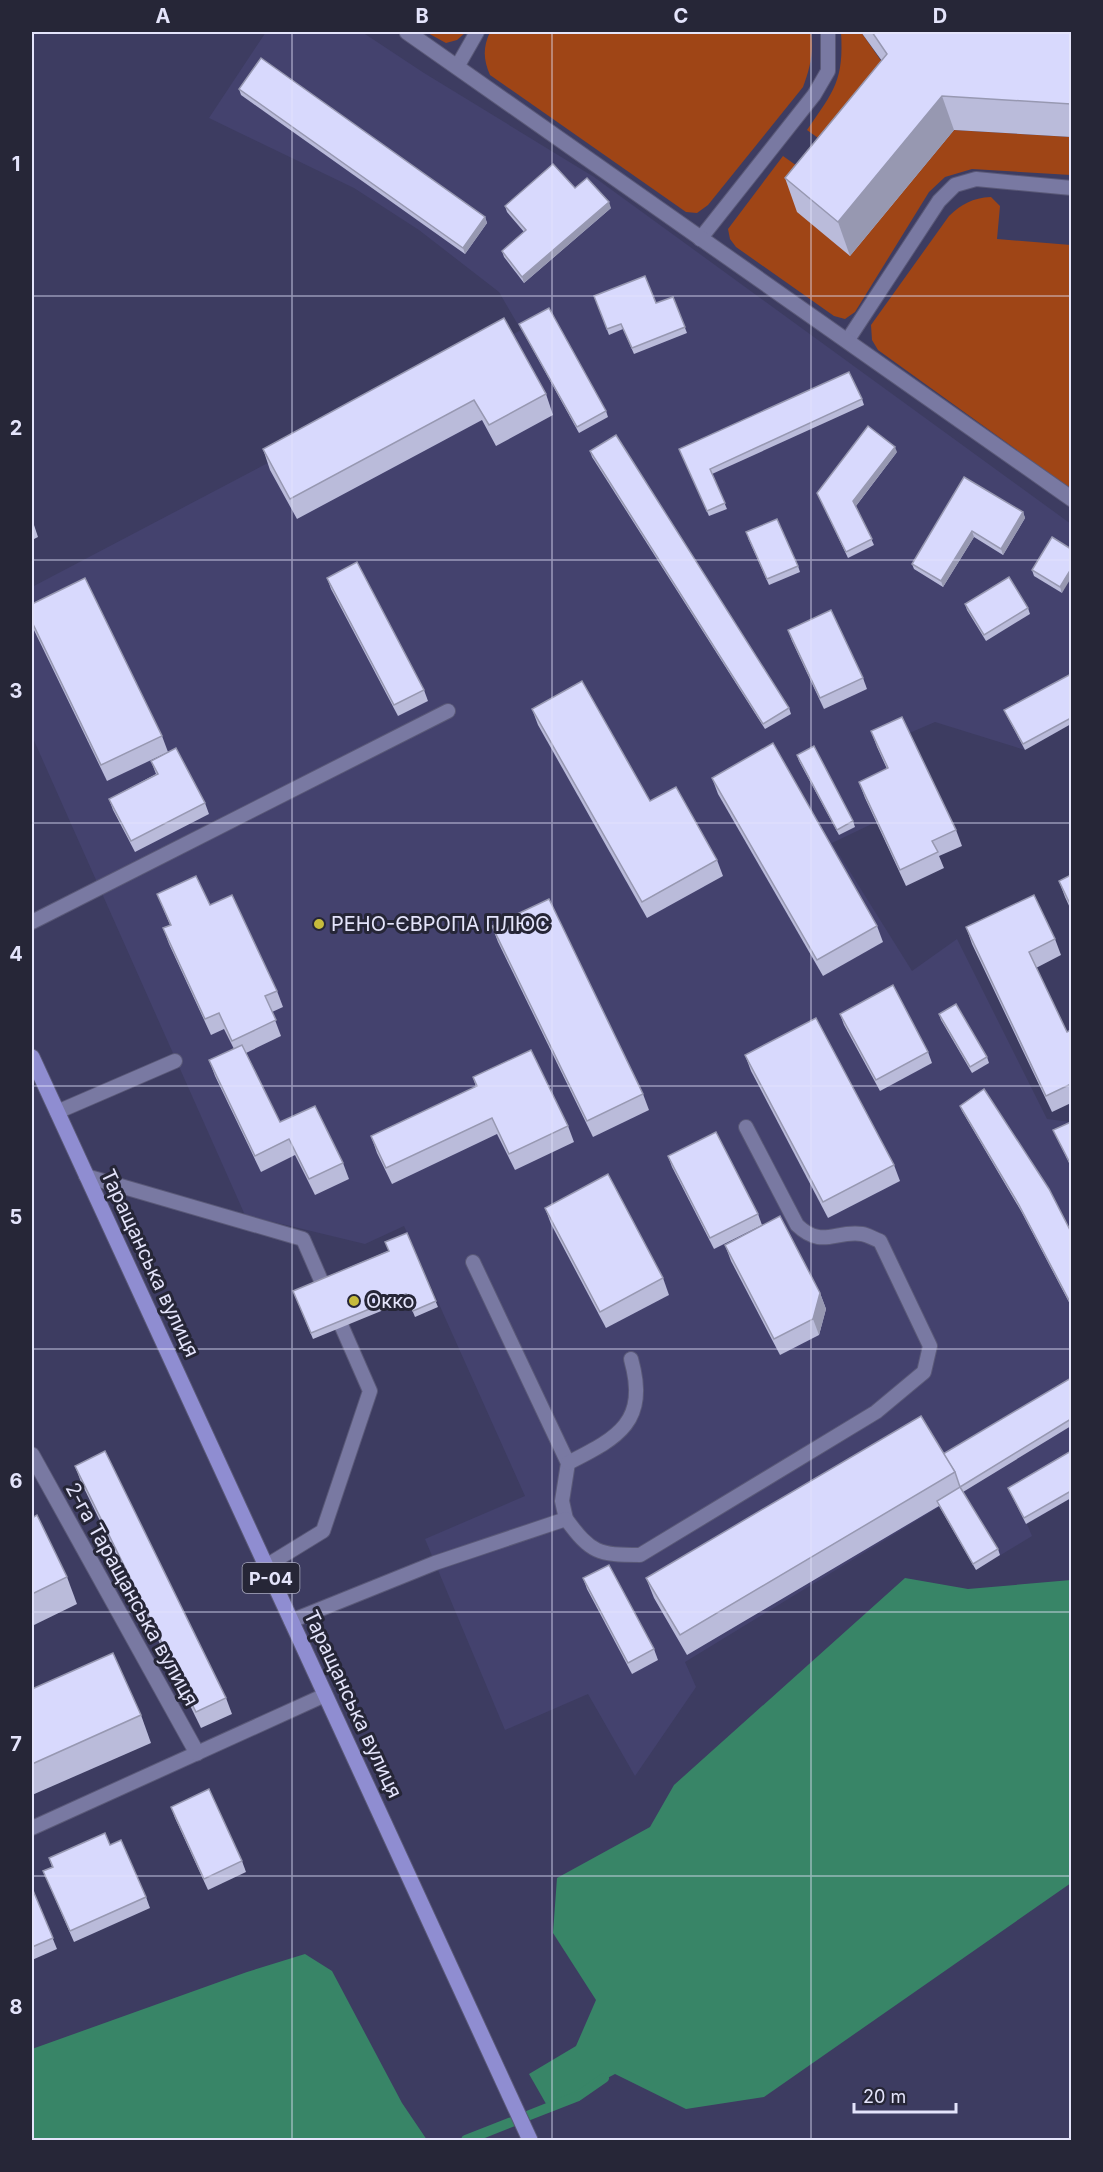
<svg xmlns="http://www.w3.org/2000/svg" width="1103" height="2172" font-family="Inter,sans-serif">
	<rect width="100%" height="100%" fill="#3d3c61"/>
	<!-- built -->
	<polygon fill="#44426e" points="266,32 362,32 424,73 594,177 1071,524 1071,724 1025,750 935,722 877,747 894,784 865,798 876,822 832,843 912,971 957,939 1047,1119 1071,1122 1071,1498 1027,1524 1032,1536 976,1570 939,1507 685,1662 696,1687 635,1776 588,1694 505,1730 425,1539 525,1496 404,1226 365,1244 245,1215 32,736 32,587 521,330 499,292 419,230 354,188 209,118"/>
	<!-- green -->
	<g fill="#9f4516">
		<polygon points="426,32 466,32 457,40 446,43"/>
		<path d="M490 32H811C814 52 810 68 803 87L708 205 697 213 686 212 490 75C483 59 483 47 490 32Z"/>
		<path d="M841 32H861L900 88 843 156 807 130C834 91 844 80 841 32Z"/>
		<polygon points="954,130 1071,137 1071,175 972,169 945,177 929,192 855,312 845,319 834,316 736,247 730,239 728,229 783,156 821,183 850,255"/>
		<path d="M991 197 1000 206 997 239 1071 245V489L878 350 872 340 871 325 949 216C962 204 972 198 991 197Z"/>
	</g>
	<!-- water -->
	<g fill="#388567">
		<polygon points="905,1578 968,1589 1071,1580 1071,1883 764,2097 686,2109 615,2074 549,2109 529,2074 576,2046 596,2000 553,1933 557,1878 650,1827 674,1785"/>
		<polygon points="305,1954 332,1971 402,2103 427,2140 32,2140 32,2049 247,1972"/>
	</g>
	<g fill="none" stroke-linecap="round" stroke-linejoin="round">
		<!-- stream -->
		<polyline stroke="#388567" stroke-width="10" points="466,2140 578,2096 604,2078"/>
		<!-- lane casing -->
		<g stroke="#5a5978" stroke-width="16">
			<g id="lane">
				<polyline points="457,67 477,32"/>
				<polyline points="700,239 814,95 828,71 828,32"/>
				<polyline points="847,341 939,201 955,185 976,179 1072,188"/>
				<polyline points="32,922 448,711"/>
				<polyline points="57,1112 175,1061"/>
				<polyline points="86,1176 303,1239 323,1285"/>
				<polyline points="473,1262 568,1463 562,1501 566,1519"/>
				<path d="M568 1463C617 1438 649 1423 631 1359"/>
				<polyline points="266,1566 323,1531 370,1391 342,1327"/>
				<path d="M291 1621 435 1563 566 1519C591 1553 598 1555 640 1555L876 1412 924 1372 930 1346 880 1241C874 1239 868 1235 862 1234 835 1230 822 1249 797 1225L746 1127"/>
				<polyline points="32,1828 325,1695"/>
			</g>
		</g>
		<!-- street casing -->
		<g stroke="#5a5978" stroke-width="17">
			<g id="street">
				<polyline points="407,32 1072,499"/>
				<polyline points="32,1455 197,1753"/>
			</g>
		</g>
		<!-- primary casing -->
		<g stroke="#5a5978" stroke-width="17">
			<polyline id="primary" points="32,1057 530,2140"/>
		</g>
		<!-- lane -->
		<use href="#lane" stroke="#7979a2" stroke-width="14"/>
		<!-- street -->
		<use href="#street" stroke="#7979a2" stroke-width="15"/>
		<!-- primary -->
		<use href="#primary" stroke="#8f8dd1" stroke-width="15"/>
	</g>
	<!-- wall -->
	<g fill="#babbda">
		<polygon points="861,32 1071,32 1071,137 954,130 850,256 797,212 785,178 882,61"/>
		<polygon points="239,89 485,217 487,223 465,254 241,95"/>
		<polygon points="575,188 611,208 524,283 504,257 502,251 524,232 507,212 505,206"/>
		<polygon points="594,296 656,303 673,297 687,333 634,354 623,329 609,335"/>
		<polygon points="504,318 546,394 553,415 496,446 482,420 297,519 270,470 263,449"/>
		<polygon points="519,324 606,411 608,417 579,433 522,330"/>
		<polygon points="862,399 864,405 712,474 727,509 709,516 679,449"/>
		<polygon points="590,451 789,708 791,714 765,729 592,457"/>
		<polygon points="897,452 856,506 874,545 848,558 817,493"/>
		<polygon points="964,477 1023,512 1025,518 1003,555 974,537 943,587 914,569 912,564"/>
		<polygon points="32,519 38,537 32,540"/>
		<polygon points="1052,537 1062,593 1034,576 1032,570"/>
		<polygon points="748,538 798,566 800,572 769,585"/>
		<polygon points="327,578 424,690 428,701 398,716 331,589"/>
		<polygon points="32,604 162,736 168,752 107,781 32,626"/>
		<polygon points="965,604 1028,608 1030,614 986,641 967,610"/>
		<polygon points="788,630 863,678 867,689 824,709 792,641"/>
		<polygon points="1071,674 1071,724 1025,750 1007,716 1004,710"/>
		<polygon points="532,709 650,801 717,860 723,876 647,918 538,725"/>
		<polygon points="871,731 956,830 962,846 939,856 944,868 906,886 865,798 859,782 887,769 877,747"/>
		<polygon points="797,755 853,821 855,827 839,835 799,761"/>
		<polygon points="151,761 205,803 209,814 135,852 113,810 109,799 156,774"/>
		<polygon points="712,778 877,926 883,942 823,976 718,794"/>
		<polygon points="1071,875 1071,910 1065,897 1059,881"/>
		<polygon points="157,894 210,905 277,991 283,1007 272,1012 281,1036 246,1053 280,1122 343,1163 349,1179 315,1195 295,1155 261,1172 215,1076 209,1060 234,1049 224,1029 211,1035 169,944 163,928 170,925"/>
		<polygon points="492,926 643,1094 649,1110 593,1137 498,942"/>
		<polygon points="966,927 1055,939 1061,955 1036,968 1067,1032 1071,1030 1071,1103 1052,1112 972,944"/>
		<polygon points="840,1014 928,1052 932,1063 880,1091 844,1025"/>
		<polygon points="939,1014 987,1057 989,1063 972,1073 941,1020"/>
		<polygon points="745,1055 894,1165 900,1181 828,1218 751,1071"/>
		<polygon points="473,1077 568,1126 574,1142 515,1170 497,1134 392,1184 377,1153 371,1136 476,1087"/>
		<polygon points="960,1106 1071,1232 1071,1306 1021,1211 962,1111"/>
		<polygon points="1071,1122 1071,1167 1053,1130"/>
		<polygon points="668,1156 758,1214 762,1225 714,1249 672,1167"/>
		<polygon points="545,1208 663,1278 669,1295 606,1328 551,1224"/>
		<polygon points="407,1233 438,1307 415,1317 408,1300 313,1339 293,1291 388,1251"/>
		<polygon points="725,1245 820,1293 826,1309 819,1335 780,1355 731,1261"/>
		<polygon points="1071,1378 1071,1426 963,1492 998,1549 1000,1555 976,1570 939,1506 687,1655 654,1598 646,1578 943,1454"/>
		<polygon points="1071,1451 1071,1498 1026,1524 1008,1488"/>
		<polygon points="75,1466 226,1698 232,1714 201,1728 81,1482"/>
		<polygon points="32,1518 67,1577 77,1604 32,1626"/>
		<polygon points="583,1578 654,1649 658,1660 632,1674 587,1589"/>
		<polygon points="32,1689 141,1715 151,1743 32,1795"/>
		<polygon points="171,1807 242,1861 246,1872 208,1890 175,1818"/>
		<polygon points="110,1845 146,1897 150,1908 74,1942 43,1871 52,1867 49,1858"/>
		<polygon points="32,1888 57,1949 32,1960"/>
	</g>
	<!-- shaded-wall -->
	<g fill="#9798b1">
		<polygon points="942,96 954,130 850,256 838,222"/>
		<polygon points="609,202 611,208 524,283 522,277"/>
		<polygon points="485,217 487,223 465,254 463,248"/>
		<polygon points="895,447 897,452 855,507 853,501"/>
		<polygon points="1023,512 1025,518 1003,555 1001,549"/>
		<polygon points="972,531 974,537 943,587 941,581"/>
		<polygon points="1071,569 1071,578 1062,593 1060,587"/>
		<polygon points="820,1293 826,1309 819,1335 813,1319"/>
	</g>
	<!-- building -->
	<g fill="#d8d9fd" stroke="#9798b1" stroke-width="1.5">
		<polygon points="872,32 1071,32 1071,104 942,96 838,222 785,178 887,54"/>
		<polygon points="261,58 485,217 463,248 239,89"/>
		<polygon points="553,164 575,188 587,178 609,202 522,277 502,251 526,230 505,206"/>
		<polygon points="645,276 656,303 673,297 685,327 632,348 621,324 607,329 594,296"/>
		<polygon points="549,308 606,411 577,427 519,324"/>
		<polygon points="504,318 546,394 489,425 474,400 290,499 263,449"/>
		<polygon points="849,372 862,399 710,469 725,503 707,511 679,449"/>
		<polygon points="868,426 895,447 853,501 872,539 846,552 817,493"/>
		<polygon points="616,435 789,708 763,724 590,451"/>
		<polygon points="964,477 1023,512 1001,549 972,531 941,581 912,564"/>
		<polygon points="777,519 798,566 767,579 746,532"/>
		<polygon points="1052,537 1071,549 1071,569 1060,587 1032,570"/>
		<polygon points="357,562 424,690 394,705 327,578"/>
		<polygon points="1009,577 1028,608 984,635 965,604"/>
		<polygon points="85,578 162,736 101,765 32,622 32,604"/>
		<polygon points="831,610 863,678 820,698 788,630"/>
		<polygon points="1071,674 1071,718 1023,744 1004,710"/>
		<polygon points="582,681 650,801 676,787 717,860 642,902 532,709"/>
		<polygon points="902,717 956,830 932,841 938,852 900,870 859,782 888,768 871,731"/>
		<polygon points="773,743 877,926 817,960 712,778"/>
		<polygon points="814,746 853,821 837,830 797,755"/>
		<polygon points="176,748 205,803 131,841 109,799 158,774 151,761"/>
		<polygon points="1071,875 1071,906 1059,881"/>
		<polygon points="196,876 210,905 232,895 277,991 265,996 276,1020 232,1041 219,1013 205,1019 163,928 171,925 157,894"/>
		<polygon points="1034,895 1055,939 1029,952 1067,1032 1071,1030 1071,1084 1046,1096 966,927"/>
		<polygon points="549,899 643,1094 587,1121 492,926"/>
		<polygon points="893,985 928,1052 876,1080 840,1014"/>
		<polygon points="956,1004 987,1057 970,1067 939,1014"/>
		<polygon points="816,1018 894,1165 823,1202 745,1055"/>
		<polygon points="242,1045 280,1122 315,1106 343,1163 309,1179 289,1139 255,1156 209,1060"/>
		<polygon points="531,1050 568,1126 509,1154 492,1118 386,1168 371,1136 477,1086 473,1077"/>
		<polygon points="984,1089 1049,1189 1071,1232 1071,1304 1019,1205 960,1106"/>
		<polygon points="1071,1122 1071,1165 1053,1130"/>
		<polygon points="716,1132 758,1214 710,1238 668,1156"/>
		<polygon points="608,1174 663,1278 600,1312 545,1208"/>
		<polygon points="780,1216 820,1293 813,1319 774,1339 725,1245"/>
		<polygon points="407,1233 436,1301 413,1311 406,1294 311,1333 293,1291 389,1251 385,1242"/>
		<polygon points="1071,1378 1071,1419 960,1487 955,1472 943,1454"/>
		<polygon points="921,1416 955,1472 680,1635 646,1578"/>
		<polygon points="105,1451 226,1698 196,1712 75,1466"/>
		<polygon points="1071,1451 1071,1491 1024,1518 1008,1488"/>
		<polygon points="960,1487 998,1549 973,1564 937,1501"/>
		<polygon points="37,1515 67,1577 32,1594 32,1518"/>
		<polygon points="609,1565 654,1649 628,1663 583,1578"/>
		<polygon points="113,1653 141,1715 32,1764 32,1689"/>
		<polygon points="209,1789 242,1861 204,1879 171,1807"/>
		<polygon points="105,1833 110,1845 121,1840 146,1897 70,1931 43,1871 53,1867 49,1858"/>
		<polygon points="32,1888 53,1938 32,1947"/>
	</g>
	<!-- grid -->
	<path fill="none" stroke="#e4e4fb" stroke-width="1.5" stroke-opacity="0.55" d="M292 32V2140M552 32V2140M811 32V2140M32 296H1072M32 560H1072M32 823H1072M32 1086H1072M32 1349H1072M32 1612H1072M32 1876H1072"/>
	<!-- markers -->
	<g fill="#c6bb3c" stroke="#262637" stroke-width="2">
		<circle cx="319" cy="924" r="6"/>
		<circle cx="354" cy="1301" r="6"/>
	</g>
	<g text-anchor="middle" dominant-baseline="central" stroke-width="6" stroke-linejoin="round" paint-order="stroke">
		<!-- shield labels -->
		<rect fill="#262637" stroke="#ababc0" stroke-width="1.5" x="242.5" y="1563" width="57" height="30" rx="4.5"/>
		<g font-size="18" font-weight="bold" fill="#e4e4fb">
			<text x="271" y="1578">Р-04</text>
		</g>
		<!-- poi labels -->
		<g font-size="20" fill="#e4e4fb" stroke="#262637" text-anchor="start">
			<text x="331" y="924">РЕНО-ЄВРОПА ПЛЮС</text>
			<text x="366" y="1301">Окко</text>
		</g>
		<!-- street labels -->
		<g font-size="20" fill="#e4e4fb" stroke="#262637">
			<text transform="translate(150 1263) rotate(65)">Таращанська вулиця</text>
			<text transform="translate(132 1594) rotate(61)">2-га Таращанська вулиця</text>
			<text transform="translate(353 1704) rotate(65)">Таращанська вулиця</text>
		</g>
	</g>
	<!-- border -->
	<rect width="1103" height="2172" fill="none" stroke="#262637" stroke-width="66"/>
	<!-- scale -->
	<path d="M854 2103v9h102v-9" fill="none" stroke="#e4e4fb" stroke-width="3"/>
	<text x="863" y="2103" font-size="18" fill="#e4e4fb" stroke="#262637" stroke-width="4.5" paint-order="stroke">20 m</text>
	<rect x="33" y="33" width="1037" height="2106" fill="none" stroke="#e4e4fb" stroke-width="2"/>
	<g font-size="20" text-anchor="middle" font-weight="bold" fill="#e4e4fb">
		<text x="163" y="23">A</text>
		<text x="422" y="23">B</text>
		<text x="681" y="23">C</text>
		<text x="940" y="23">D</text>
		<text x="16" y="171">1</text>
		<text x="16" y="435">2</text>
		<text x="16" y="698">3</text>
		<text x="16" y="961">4</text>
		<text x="16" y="1224">5</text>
		<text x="16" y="1488">6</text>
		<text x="16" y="1751">7</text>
		<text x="16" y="2014">8</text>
	</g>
</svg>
